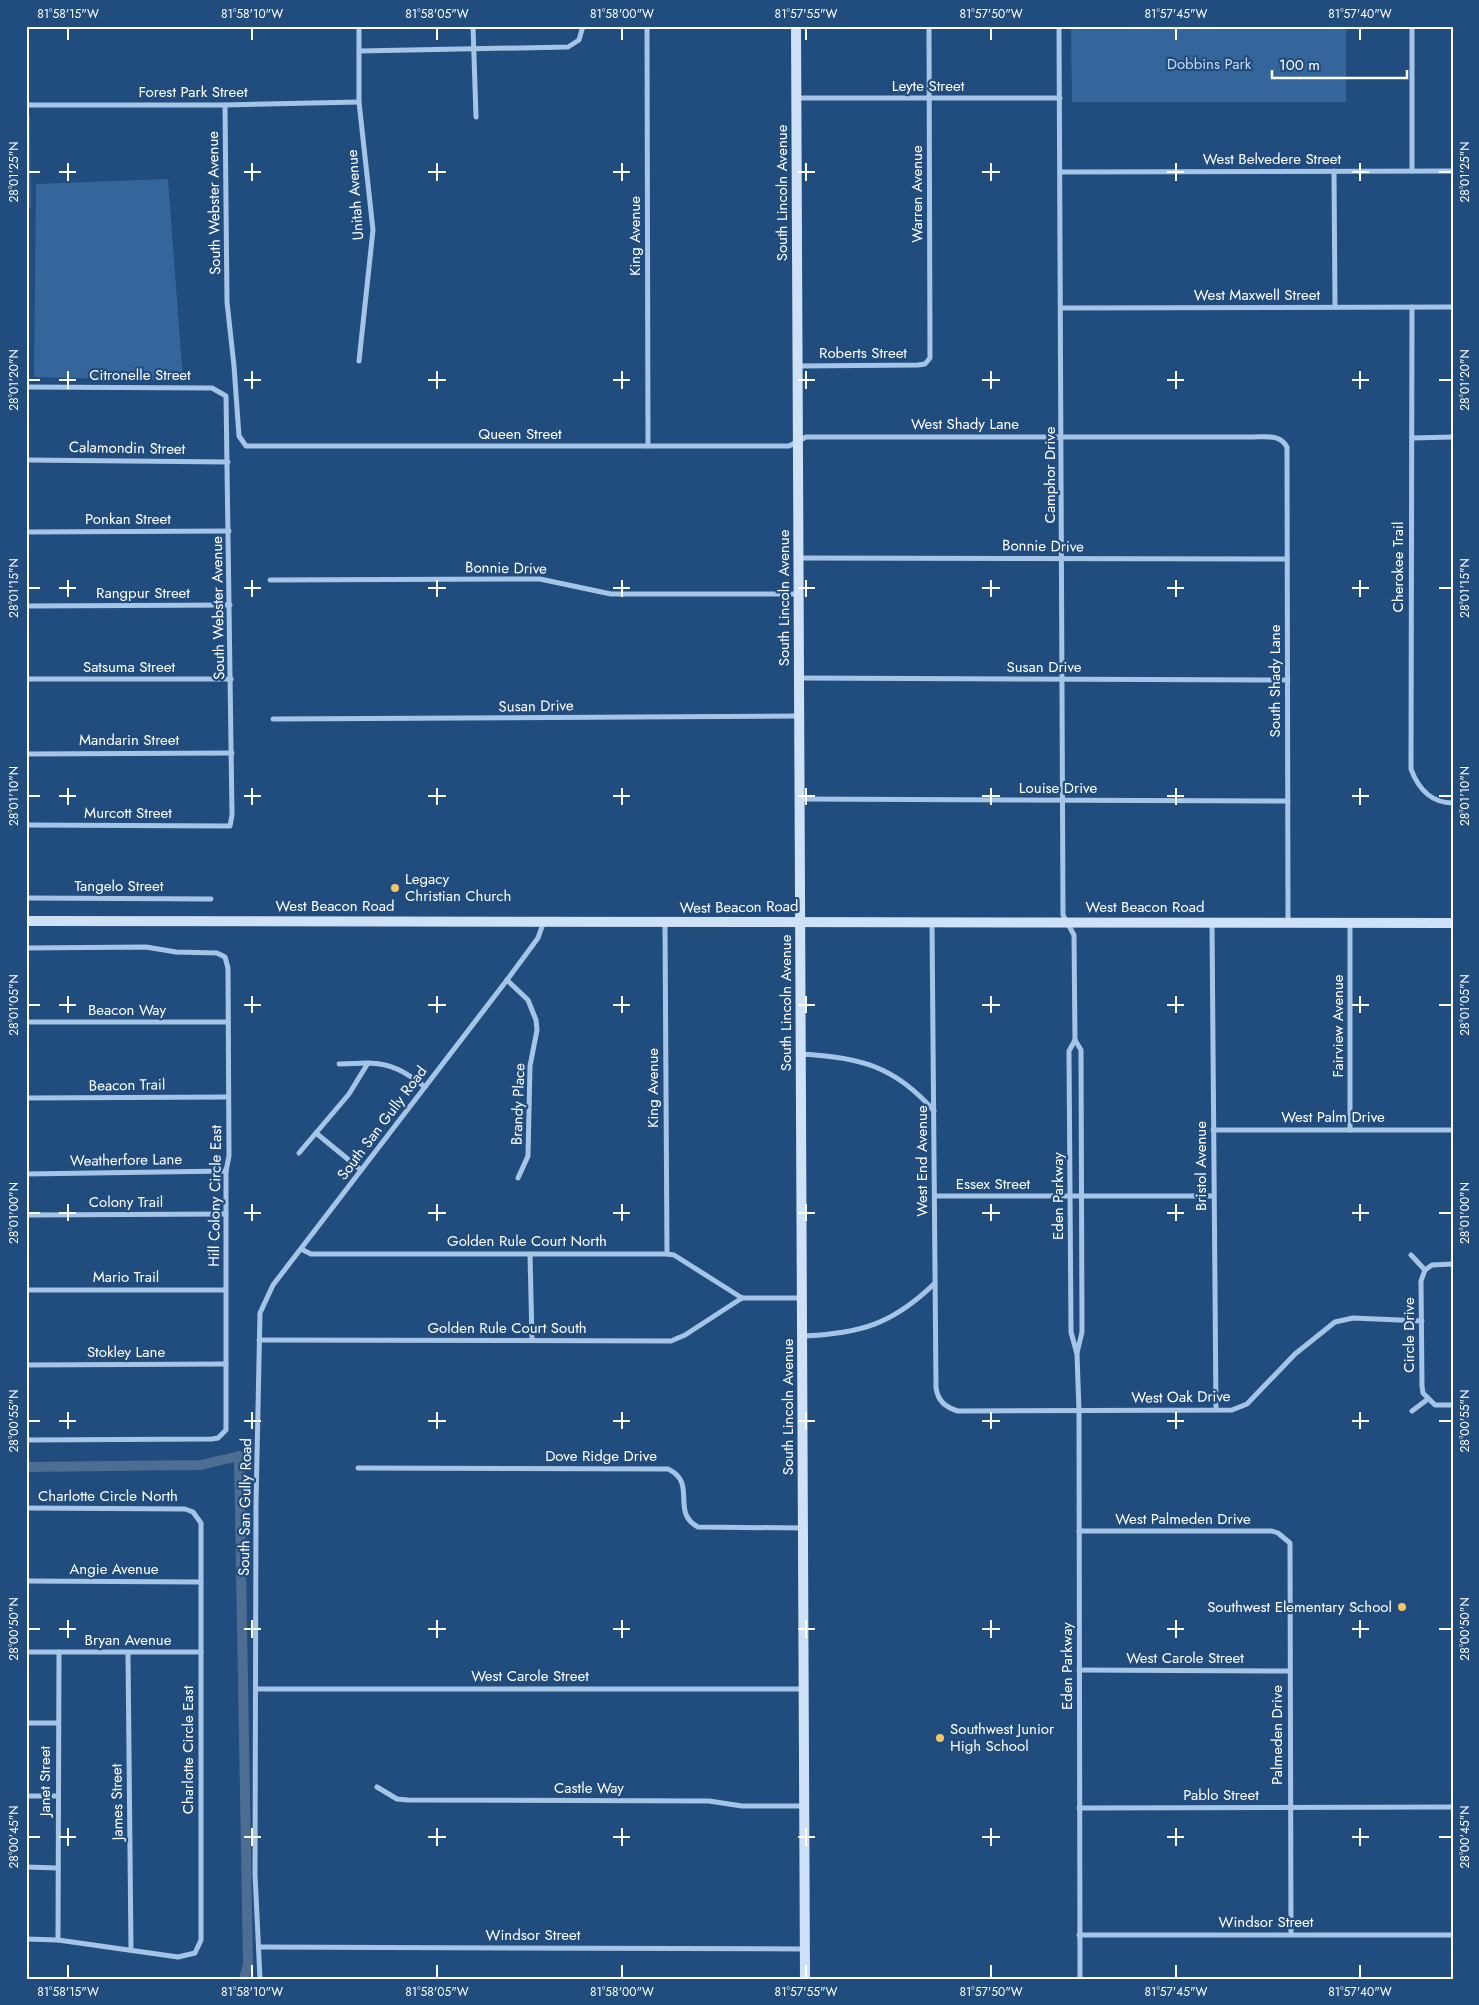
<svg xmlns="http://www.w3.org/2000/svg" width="1479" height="2005" font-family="Jost,sans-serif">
	<rect width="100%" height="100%" fill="#214c7e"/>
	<!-- green -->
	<g fill="#34669c">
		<polygon points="1071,26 1346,26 1346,102 1072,102"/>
		<polygon points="26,115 30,115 31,207 26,212"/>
		<polygon points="168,179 183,381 34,377 36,184"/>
	</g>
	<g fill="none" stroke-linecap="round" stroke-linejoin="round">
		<!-- canal -->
		<polyline stroke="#4d6d92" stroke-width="10" points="26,1467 201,1465 239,1456 248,1964 244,1979"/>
		<!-- street -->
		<g stroke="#a5c5e7" stroke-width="5">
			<polyline points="359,26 359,102 373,230 359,361"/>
			<polyline points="473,26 476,117"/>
			<polyline points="647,26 648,446"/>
			<polyline points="1059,26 1063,915 1074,935 1075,1040 1069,1051 1071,1332 1077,1354 1079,1411 1080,1979"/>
			<polyline points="1412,26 1412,171"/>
			<polyline points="359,51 568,47 579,40 583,26"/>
			<polyline points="797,98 1060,98"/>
			<polyline points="26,105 225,105 359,102"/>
			<path d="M225 105 227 302 234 366 239 436 246 446H789L806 437H1253C1266 437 1280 434 1287 447L1288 922"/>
			<polyline points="1334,171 1335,307"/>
			<polyline points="1061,172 1453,171"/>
			<path d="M1412 307 1411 769C1418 788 1431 803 1453 803"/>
			<polyline points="1061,308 1453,307"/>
			<polyline points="798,366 918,365 925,364 930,358 929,26"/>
			<polyline points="26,387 212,388 226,396 232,815 230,826 26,825"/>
			<polyline points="1412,438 1453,437"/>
			<polyline points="26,460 228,462"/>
			<polyline points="26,532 229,531"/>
			<polyline points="800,558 1287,559"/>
			<polyline points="270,580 540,579 611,594 799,594"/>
			<polyline points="26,606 230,605"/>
			<polyline points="799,678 1288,680"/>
			<polyline points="26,679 231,679"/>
			<polyline points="273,719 799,716"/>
			<polyline points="26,754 232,753"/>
			<polyline points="799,799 1288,801"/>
			<polyline points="26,898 211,899"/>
			<path d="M932 922 936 1388C938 1401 945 1407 958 1411L1232 1410 1247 1404 1295 1354 1335 1322 1353 1318 1422 1321"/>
			<polyline points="665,923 667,1254"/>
			<polyline points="1212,923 1216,1410"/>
			<polyline points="1350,923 1350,1130"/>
			<polyline points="26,948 146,947 176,952 217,953 225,957 228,968 229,1156 226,1171 226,1430 218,1438 212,1439 26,1440"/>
			<polyline points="507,980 528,1000 536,1020 537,1030 530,1066 528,1156 518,1178"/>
			<polyline points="26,1022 228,1022"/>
			<polyline points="1075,1040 1081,1050 1082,1332 1077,1353"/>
			<path d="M801 1054C859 1057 895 1066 934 1111"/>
			<polyline points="339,1064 368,1063"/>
			<polyline points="26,1098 228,1097"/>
			<polyline points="1213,1130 1453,1130"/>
			<polyline points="316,1133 361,1170"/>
			<path d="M299 1153 349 1094 368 1063C392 1063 407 1073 425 1087"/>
			<polyline points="26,1174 226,1171"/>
			<polyline points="935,1196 1213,1196"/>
			<polyline points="26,1215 226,1214"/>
			<polyline points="301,1249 311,1254 667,1254 674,1255 742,1298"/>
			<polyline points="530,1254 532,1340"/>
			<polyline points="1411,1255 1425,1270"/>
			<polyline points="1425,1270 1421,1281 1422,1386 1423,1393 1435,1405 1453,1405"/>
			<polyline points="1425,1270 1432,1265 1453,1264"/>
			<polyline points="26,1290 225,1290"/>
			<polyline points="742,1298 802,1298"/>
			<path d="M802 1336C860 1334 893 1324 935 1283"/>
			<polyline points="259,1340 671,1341 685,1335 742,1298"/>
			<polyline points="26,1365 226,1364"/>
			<polyline points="1412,1411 1428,1399"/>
			<path d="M358 1468 668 1469C698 1483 670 1512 698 1527L803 1528"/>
			<polyline points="26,1508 185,1509 193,1512 201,1523 201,1940 195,1953 178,1957 58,1940 26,1939"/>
			<polyline points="1079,1531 1272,1531 1278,1533 1290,1543 1291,1934"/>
			<polyline points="26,1581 201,1582"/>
			<polyline points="26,1652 201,1652"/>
			<polyline points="128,1653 131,1950"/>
			<polyline points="1079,1670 1290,1671"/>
			<polyline points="257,1689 804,1689"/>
			<polyline points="26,1723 58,1723"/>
			<polyline points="377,1787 397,1799 408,1800 709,1801 742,1806 804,1806"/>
			<polyline points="26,1796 58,1796"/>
			<polyline points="1079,1808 1453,1807"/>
			<polyline points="26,1867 58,1868"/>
			<polyline points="1079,1935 1453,1935"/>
			<polyline points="58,1940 59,1652"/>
			<polyline points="261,1947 805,1949"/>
			<polyline points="260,1979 255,1874 256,1504 260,1313 273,1285 507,980 538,938 544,921"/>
		</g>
		<!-- secondary -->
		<g stroke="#cfe1f6" stroke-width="10">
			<polyline points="796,26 805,1979"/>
			<polyline points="26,921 1453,923"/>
		</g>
	</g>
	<!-- ticks -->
	<path fill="none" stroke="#fff" stroke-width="2" d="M68 28V40M252 28V40M437 28V40M622 28V40M806 28V40M991 28V40M1176 28V40M1360 28V40M68 163V181M252 163V181M437 163V181M622 163V181M806 163V181M991 163V181M1176 163V181M1360 163V181M28 172H40M59 172H76M244 172H261M428 172H446M613 172H630M798 172H815M982 172H1000M1167 172H1184M1352 172H1369M1439 172H1452M68 371V389M252 371V389M437 371V389M622 371V389M806 371V389M991 371V389M1176 371V389M1360 371V389M28 380H40M59 380H76M244 380H261M428 380H446M613 380H630M798 380H815M982 380H1000M1167 380H1184M1352 380H1369M1439 380H1452M68 580V597M252 580V597M437 580V597M622 580V597M806 580V597M991 580V597M1176 580V597M1360 580V597M28 588H40M59 588H76M244 588H261M428 588H446M613 588H630M798 588H815M982 588H1000M1167 588H1184M1352 588H1369M1439 588H1452M68 788V805M252 788V805M437 788V805M622 788V805M806 788V805M991 788V805M1176 788V805M1360 788V805M28 796H40M59 796H76M244 796H261M428 796H446M613 796H630M798 796H815M982 796H1000M1167 796H1184M1352 796H1369M1439 796H1452M68 996V1013M252 996V1013M437 996V1013M622 996V1013M806 996V1013M991 996V1013M1176 996V1013M1360 996V1013M28 1005H40M59 1005H76M244 1005H261M428 1005H446M613 1005H630M798 1005H815M982 1005H1000M1167 1005H1184M1352 1005H1369M1439 1005H1452M68 1204V1221M252 1204V1221M437 1204V1221M622 1204V1221M806 1204V1221M991 1204V1221M1176 1204V1221M1360 1204V1221M28 1213H40M59 1213H76M244 1213H261M428 1213H446M613 1213H630M798 1213H815M982 1213H1000M1167 1213H1184M1352 1213H1369M1439 1213H1452M68 1412V1429M252 1412V1429M437 1412V1429M622 1412V1429M806 1412V1429M991 1412V1429M1176 1412V1429M1360 1412V1429M28 1421H40M59 1421H76M244 1421H261M428 1421H446M613 1421H630M798 1421H815M982 1421H1000M1167 1421H1184M1352 1421H1369M1439 1421H1452M68 1620V1638M252 1620V1638M437 1620V1638M622 1620V1638M806 1620V1638M991 1620V1638M1176 1620V1638M1360 1620V1638M28 1629H40M59 1629H76M244 1629H261M428 1629H446M613 1629H630M798 1629H815M982 1629H1000M1167 1629H1184M1352 1629H1369M1439 1629H1452M68 1828V1846M252 1828V1846M437 1828V1846M622 1828V1846M806 1828V1846M991 1828V1846M1176 1828V1846M1360 1828V1846M28 1837H40M59 1837H76M244 1837H261M428 1837H446M613 1837H630M798 1837H815M982 1837H1000M1167 1837H1184M1352 1837H1369M1439 1837H1452M68 1965V1978M252 1965V1978M437 1965V1978M622 1965V1978M806 1965V1978M991 1965V1978M1176 1965V1978M1360 1965V1978"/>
	<!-- markers -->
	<g fill="#f4c666" stroke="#214c7e" stroke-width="2">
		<circle cx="395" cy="888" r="5"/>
		<circle cx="1402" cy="1607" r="5"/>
		<circle cx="940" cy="1738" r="5"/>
	</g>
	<g text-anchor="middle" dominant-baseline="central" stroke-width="4.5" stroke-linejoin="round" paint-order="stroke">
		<!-- park labels -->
		<g font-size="15" fill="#c8def5" stroke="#214c7e">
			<text x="1209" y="64">Dobbins Park</text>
		</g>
		<!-- street labels -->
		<g font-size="15" fill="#fff" stroke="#214c7e">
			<text x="928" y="86">Leyte Street</text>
			<text x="193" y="92">Forest Park Street</text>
			<text x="1272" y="159">West Belvedere Street</text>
			<text transform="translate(782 193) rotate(-90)">South Lincoln Avenue</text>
			<text transform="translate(917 194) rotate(-90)">Warren Avenue</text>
			<text transform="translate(355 195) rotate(-94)">Unitah Avenue</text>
			<text transform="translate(214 203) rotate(-91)">South Webster Avenue</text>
			<text transform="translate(635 236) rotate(-90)">King Avenue</text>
			<text x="1257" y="295">West Maxwell Street</text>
			<text x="863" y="353">Roberts Street</text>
			<text x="140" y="375">Citronelle Street</text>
			<text x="965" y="424">West Shady Lane</text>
			<text x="520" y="434">Queen Street</text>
			<text transform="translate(127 448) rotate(1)">Calamondin Street</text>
			<text transform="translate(1050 475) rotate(-90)">Camphor Drive</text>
			<text x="128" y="519">Ponkan Street</text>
			<text transform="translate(1043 546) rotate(1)">Bonnie Drive</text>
			<text transform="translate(1398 567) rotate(-90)">Cherokee Trail</text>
			<text transform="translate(506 568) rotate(1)">Bonnie Drive</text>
			<text x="143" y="593">Rangpur Street</text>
			<text transform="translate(784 598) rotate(-90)">South Lincoln Avenue</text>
			<text transform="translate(218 608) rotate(-91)">South Webster Avenue</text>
			<text x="129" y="667">Satsuma Street</text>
			<text x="1044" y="667">Susan Drive</text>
			<text transform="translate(1275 681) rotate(-90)">South Shady Lane</text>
			<text transform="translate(536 706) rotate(-1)">Susan Drive</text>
			<text x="129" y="740">Mandarin Street</text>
			<text x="1058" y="788">Louise Drive</text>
			<text x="128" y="813">Murcott Street</text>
			<text x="119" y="886">Tangelo Street</text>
			<text x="335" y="906">West Beacon Road</text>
			<text transform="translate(739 907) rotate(-1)">West Beacon Road</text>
			<text x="1145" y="907">West Beacon Road</text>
			<text transform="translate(786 1003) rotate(-90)">South Lincoln Avenue</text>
			<text x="127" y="1010">Beacon Way</text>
			<text transform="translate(1338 1026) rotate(-90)">Fairview Avenue</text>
			<text transform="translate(127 1085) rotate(-1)">Beacon Trail</text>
			<text transform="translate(653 1088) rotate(-90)">King Avenue</text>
			<text transform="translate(518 1104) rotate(-88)">Brandy Place</text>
			<text x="1333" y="1117">West Palm Drive</text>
			<text transform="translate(382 1123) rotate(-53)">South San Gully Road</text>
			<text transform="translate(126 1160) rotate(-1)">Weatherfore Lane</text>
			<text transform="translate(922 1161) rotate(-90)">West End Avenue</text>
			<text transform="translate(1201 1166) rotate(-90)">Bristol Avenue</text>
			<text x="993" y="1184">Essex Street</text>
			<text transform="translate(215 1196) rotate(-89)">Hill Colony Circle East</text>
			<text transform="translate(1058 1196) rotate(-90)">Eden Parkway</text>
			<text x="126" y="1202">Colony Trail</text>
			<text x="527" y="1241">Golden Rule Court North</text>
			<text x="126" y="1277">Mario Trail</text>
			<text x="507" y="1328">Golden Rule Court South</text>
			<text transform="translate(1409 1335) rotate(-90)">Circle Drive</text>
			<text x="126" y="1352">Stokley Lane</text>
			<text transform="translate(1181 1397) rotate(-1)">West Oak Drive</text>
			<text transform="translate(788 1407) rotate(-90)">South Lincoln Avenue</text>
			<text x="601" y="1456">Dove Ridge Drive</text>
			<text x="108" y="1496">Charlotte Circle North</text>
			<text transform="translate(245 1507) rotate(-89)">South San Gully Road</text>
			<text x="1183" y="1519">West Palmeden Drive</text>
			<text x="114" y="1569">Angie Avenue</text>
			<text x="128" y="1640">Bryan Avenue</text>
			<text x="1185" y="1658">West Carole Street</text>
			<text transform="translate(1067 1666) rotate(-90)">Eden Parkway</text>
			<text x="530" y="1676">West Carole Street</text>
			<text transform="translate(1277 1735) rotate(-90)">Palmeden Drive</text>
			<text transform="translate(188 1750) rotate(-90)">Charlotte Circle East</text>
			<text transform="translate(45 1781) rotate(-90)">Janet Street</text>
			<text x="589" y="1788">Castle Way</text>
			<text x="1221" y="1795">Pablo Street</text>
			<text transform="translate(117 1802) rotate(-91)">James Street</text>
			<text x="1266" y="1922">Windsor Street</text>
			<text x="533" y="1935">Windsor Street</text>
		</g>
		<!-- poi labels -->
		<g font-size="15" fill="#fff" stroke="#214c7e" text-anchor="start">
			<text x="405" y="879">Legacy<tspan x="405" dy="17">Christian Church</tspan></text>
			<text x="1392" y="1607" text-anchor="end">Southwest Elementary School</text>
			<text x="950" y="1729">Southwest Junior<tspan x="950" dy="17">High School</tspan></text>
		</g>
	</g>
	<!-- border -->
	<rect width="1479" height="2005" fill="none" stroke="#214c7e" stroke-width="55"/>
	<!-- scale -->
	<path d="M1272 70v8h135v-8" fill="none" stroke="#ffffff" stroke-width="2.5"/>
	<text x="1279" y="70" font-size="15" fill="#ffffff" stroke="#214c7e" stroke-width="4" paint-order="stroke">100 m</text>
	<rect x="28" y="28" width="1424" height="1950" fill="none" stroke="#fff" stroke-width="2"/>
	<g font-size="12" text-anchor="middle" fill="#fff">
		<text x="68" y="18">81°58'15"W</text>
		<text x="252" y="18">81°58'10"W</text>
		<text x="437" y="18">81°58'05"W</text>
		<text x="622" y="18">81°58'00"W</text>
		<text x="806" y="18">81°57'55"W</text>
		<text x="991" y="18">81°57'50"W</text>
		<text x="1176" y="18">81°57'45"W</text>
		<text x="1360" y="18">81°57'40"W</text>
		<text transform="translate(14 172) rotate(-90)" y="4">28°01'25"N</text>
		<text transform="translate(1465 172) rotate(-90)" y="4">28°01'25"N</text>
		<text transform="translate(14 380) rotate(-90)" y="4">28°01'20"N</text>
		<text transform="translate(1465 380) rotate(-90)" y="4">28°01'20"N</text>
		<text transform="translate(14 588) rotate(-90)" y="4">28°01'15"N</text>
		<text transform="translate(1465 588) rotate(-90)" y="4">28°01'15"N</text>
		<text transform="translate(14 796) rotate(-90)" y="4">28°01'10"N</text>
		<text transform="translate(1465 796) rotate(-90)" y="4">28°01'10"N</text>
		<text transform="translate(14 1005) rotate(-90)" y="4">28°01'05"N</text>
		<text transform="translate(1465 1005) rotate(-90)" y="4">28°01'05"N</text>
		<text transform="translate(14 1213) rotate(-90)" y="4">28°01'00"N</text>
		<text transform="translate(1465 1213) rotate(-90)" y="4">28°01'00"N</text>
		<text transform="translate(14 1421) rotate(-90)" y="4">28°00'55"N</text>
		<text transform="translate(1465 1421) rotate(-90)" y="4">28°00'55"N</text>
		<text transform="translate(14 1629) rotate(-90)" y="4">28°00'50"N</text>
		<text transform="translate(1465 1629) rotate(-90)" y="4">28°00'50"N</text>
		<text transform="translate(14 1837) rotate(-90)" y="4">28°00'45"N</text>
		<text transform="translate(1465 1837) rotate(-90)" y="4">28°00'45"N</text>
		<text x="68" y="1996">81°58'15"W</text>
		<text x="252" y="1996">81°58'10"W</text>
		<text x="437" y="1996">81°58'05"W</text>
		<text x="622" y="1996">81°58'00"W</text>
		<text x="806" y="1996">81°57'55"W</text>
		<text x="991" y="1996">81°57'50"W</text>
		<text x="1176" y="1996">81°57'45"W</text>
		<text x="1360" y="1996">81°57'40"W</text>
	</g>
</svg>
